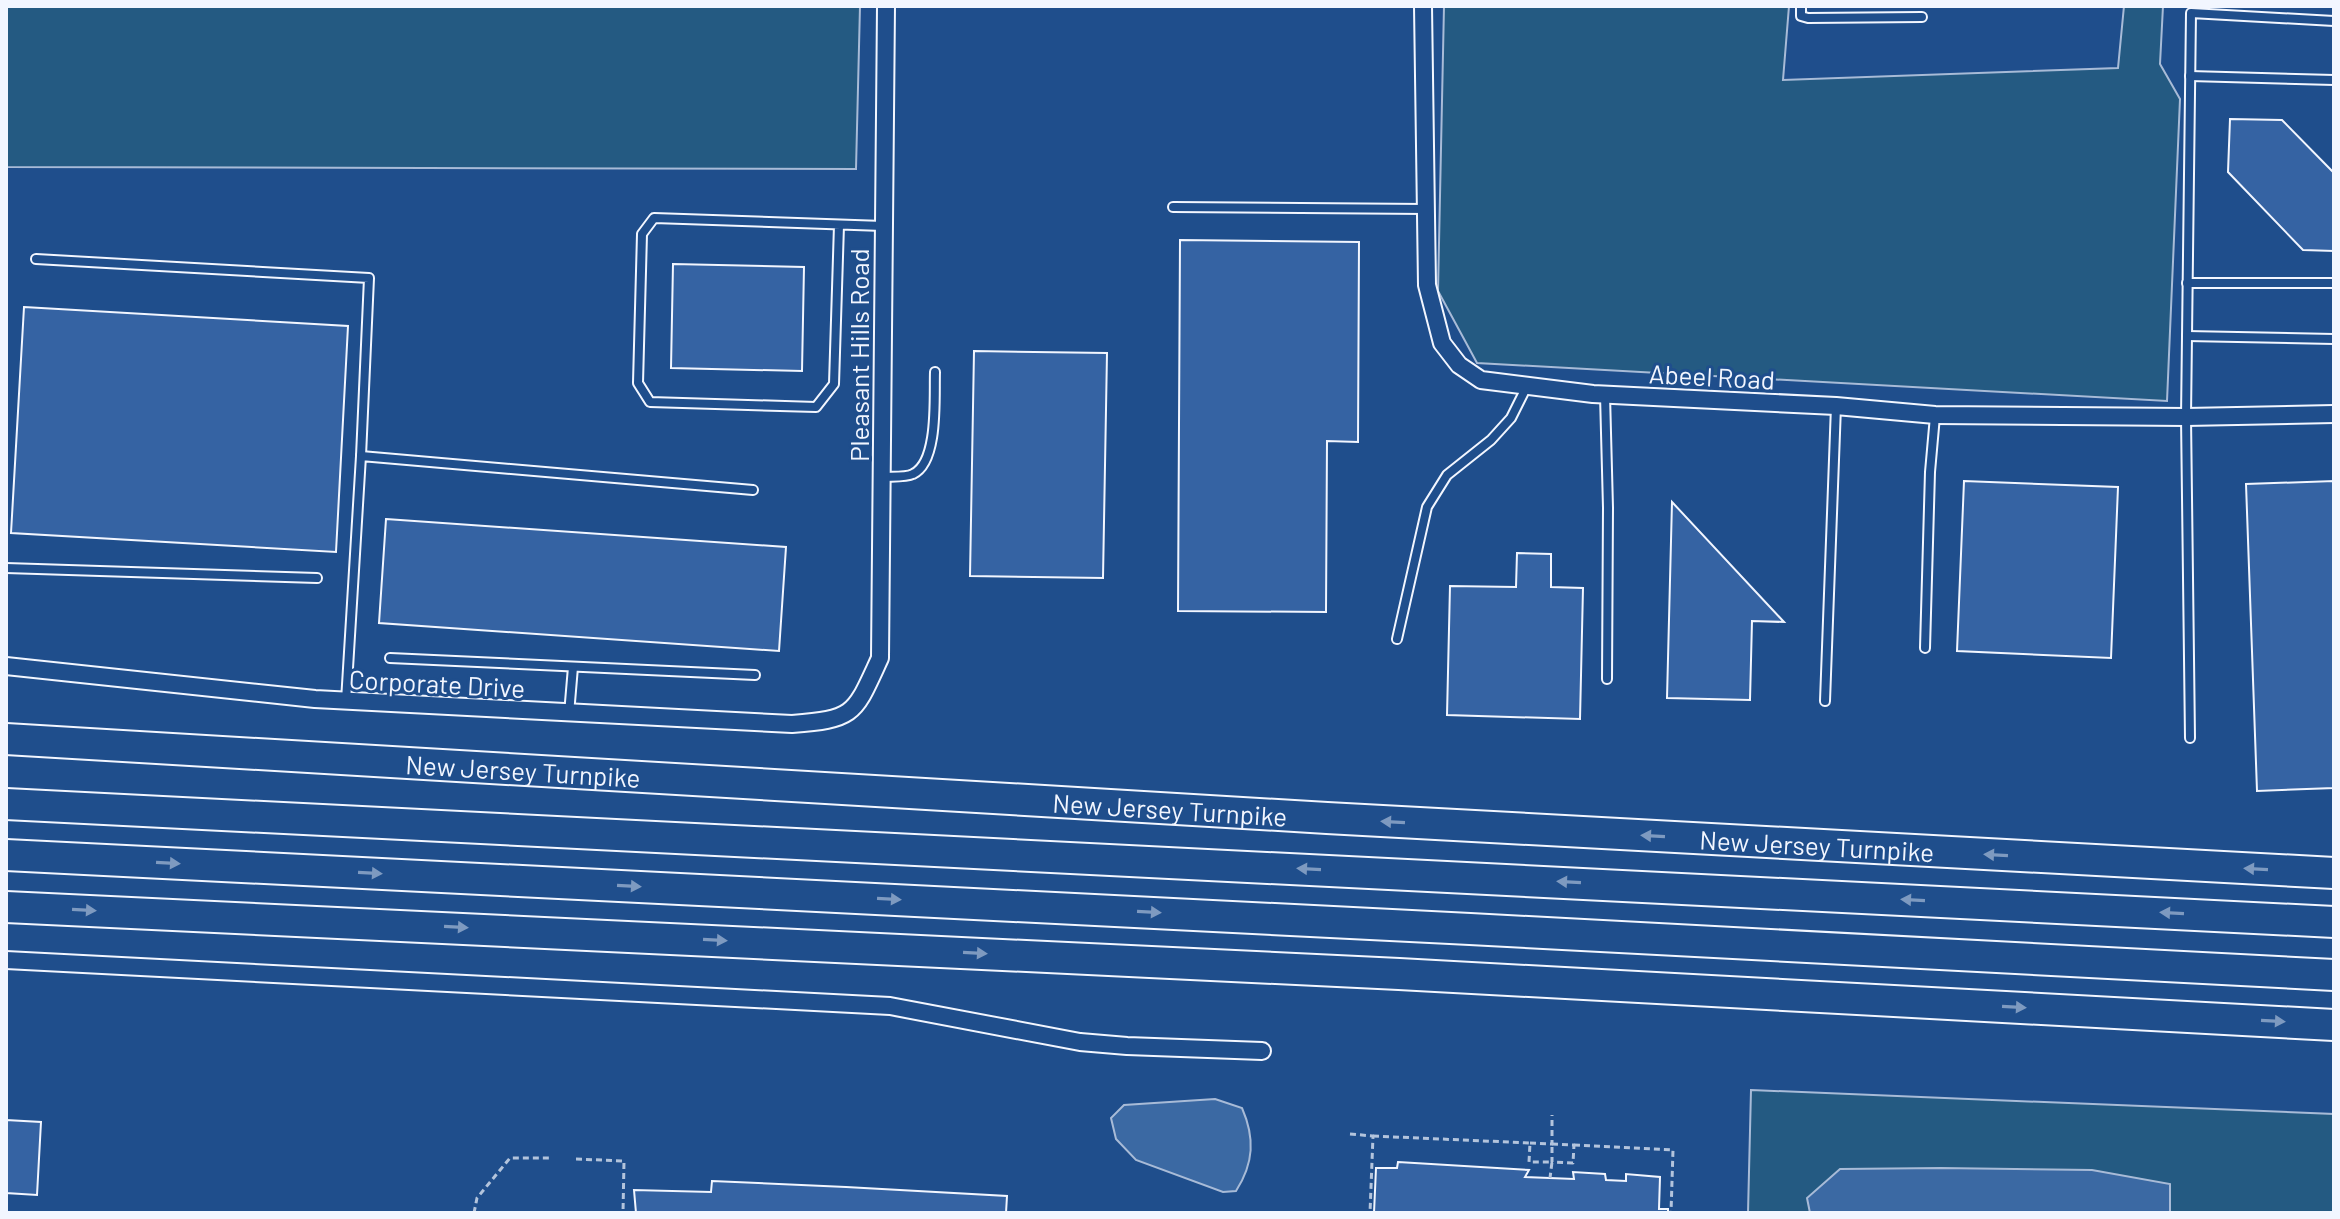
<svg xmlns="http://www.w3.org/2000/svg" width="2340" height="1219" font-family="Barlow,sans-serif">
	<rect width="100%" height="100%" fill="#1f4e8c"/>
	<!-- green -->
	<g fill="#245a82" stroke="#a8bbd7" stroke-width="2">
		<polygon points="6,6 860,6 856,169 6,167"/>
		<polygon points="1444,6 1789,6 1783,80 2118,68 2124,6 2163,6 2160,64 2180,99 2167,401 1477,363 1438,291"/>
		<polygon points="1751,1090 2334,1114 2334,1213 1748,1213"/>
	</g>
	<!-- water -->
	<g fill="#3b69a3" stroke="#a8bbd7" stroke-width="2">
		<path d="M1215 1099 1242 1108C1255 1138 1254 1163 1236 1191L1223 1192 1136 1160 1116 1139 1111 1118 1124 1105Z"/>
		<polygon points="1941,1168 2092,1170 2170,1184 2170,1213 1810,1213 1807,1198 1840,1169"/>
	</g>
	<!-- building -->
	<g fill="#3563a3" stroke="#f2f6ff" stroke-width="2">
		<polygon points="2230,119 2282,120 2334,173 2334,251 2303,250 2228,172"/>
		<polygon points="1180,240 1359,242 1358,442 1327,441 1326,612 1178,611"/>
		<polygon points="673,264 804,267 802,371 671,368"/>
		<polygon points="24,307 348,326 336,552 11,533"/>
		<polygon points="974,351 1107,353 1103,578 970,576"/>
		<polygon points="1964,481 2118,487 2111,658 1957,651"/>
		<polygon points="2334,481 2334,788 2257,791 2246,484"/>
		<polygon points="1672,502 1784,622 1752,621 1750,700 1667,698"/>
		<polygon points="386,519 786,547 779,651 379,623"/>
		<polygon points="1517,553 1551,554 1551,587 1583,588 1580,719 1447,715 1450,586 1516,587"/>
		<polygon points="6,1120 41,1122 37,1195 6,1193"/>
		<polygon points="1398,1162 1529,1170 1525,1177 1574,1179 1573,1172 1605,1174 1606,1180 1626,1181 1626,1174 1660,1177 1659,1209 1668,1209 1668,1213 1374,1213 1376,1168 1397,1168"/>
		<polygon points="712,1181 846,1187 1007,1196 1006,1213 636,1213 634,1190 711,1192"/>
	</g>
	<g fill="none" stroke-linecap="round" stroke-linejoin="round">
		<!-- lane casing -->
		<g stroke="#f2f6ff" stroke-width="12">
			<g id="lane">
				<polyline points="1801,6 1801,16 1808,18 1922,17"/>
				<polyline points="2190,76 2334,80"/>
				<polyline points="1173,207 1426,209"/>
				<polyline points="839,225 834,384 816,407 650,402 638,383 642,234 654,218 883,226"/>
				<polyline points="36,259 369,278 361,456"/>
				<polyline points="2187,283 2334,283"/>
				<polyline points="2187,336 2334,339"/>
				<polyline points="1605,395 1608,508 1607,679"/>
				<path d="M881 477C890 476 905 478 913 474 939 462 934 396 935 372"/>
				<polyline points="6,568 317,578"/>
				<polyline points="1397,639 1427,507 1447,475 1491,440 1511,418 1526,388"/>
				<polyline points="1925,648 1930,472 1935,416"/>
				<polyline points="390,658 755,675"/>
				<polyline points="346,701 361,456 753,490"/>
				<polyline points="1825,701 1836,406"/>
				<polyline points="569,714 573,667"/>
				<polyline points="2190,738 2186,417 2191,13 2334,21"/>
			</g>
		</g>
		<!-- street casing -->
		<g stroke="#f2f6ff" stroke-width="20">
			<g id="street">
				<polyline points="1423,6 1427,285 1442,343 1459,365 1481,380 1593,394 1836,406 1935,415 2186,417 2334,414"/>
				<path d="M6 666 315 699 792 724C856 719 854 714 880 658L886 6"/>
				<polyline points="6,960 890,1006 1080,1042 1127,1046 1262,1051"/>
			</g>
		</g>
		<!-- highway casing -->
		<g stroke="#f2f6ff" stroke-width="34">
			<g id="highway">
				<path id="s1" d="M6 739 1327 818 2334 873"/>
				<polyline points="6,804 2334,922"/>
				<polyline points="6,855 1470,929 2334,975"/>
				<polyline points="6,907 1399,974 2334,1025"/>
			</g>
		</g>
		<!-- path -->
		<g stroke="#b3c4dc" stroke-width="3" stroke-dasharray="6 4" stroke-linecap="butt">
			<polyline points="1350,1134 1373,1136 1370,1213"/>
			<polyline points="1373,1136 1530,1143 1529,1162 1552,1162 1550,1178"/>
			<polyline points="1530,1143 1552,1144 1552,1115"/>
			<polygon points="1552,1144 1574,1145 1573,1163 1552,1162"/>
			<polyline points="1574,1145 1673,1150 1671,1213"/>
			<polyline points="576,1159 624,1161 623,1213"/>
			<polyline points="474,1213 477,1198 510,1158 551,1158"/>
		</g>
		<!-- lane -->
		<use href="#lane" stroke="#1f4e8c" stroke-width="8"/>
		<!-- street -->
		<use href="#street" stroke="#1f4e8c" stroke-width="16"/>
		<!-- highway -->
		<use href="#highway" stroke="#1f4e8c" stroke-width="30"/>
	</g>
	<!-- one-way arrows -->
	<defs><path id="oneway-solid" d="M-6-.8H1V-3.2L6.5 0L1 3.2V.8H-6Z" transform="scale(2)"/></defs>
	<g fill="#7e9ac0">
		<use href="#oneway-solid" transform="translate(1393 822) rotate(-177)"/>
		<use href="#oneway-solid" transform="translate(1653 836) rotate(-177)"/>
		<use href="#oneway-solid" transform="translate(1996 855) rotate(-177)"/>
		<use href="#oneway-solid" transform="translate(168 863) rotate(3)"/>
		<use href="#oneway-solid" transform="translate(1309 869) rotate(-177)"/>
		<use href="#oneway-solid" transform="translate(2256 869) rotate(-177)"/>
		<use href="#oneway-solid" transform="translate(370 873) rotate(3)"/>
		<use href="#oneway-solid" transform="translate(1569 882) rotate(-177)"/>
		<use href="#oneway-solid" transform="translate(629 886) rotate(3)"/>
		<use href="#oneway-solid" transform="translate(889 899) rotate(3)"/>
		<use href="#oneway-solid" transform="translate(1913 900) rotate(-177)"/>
		<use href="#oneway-solid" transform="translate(84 910) rotate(3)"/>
		<use href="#oneway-solid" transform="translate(1149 912) rotate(3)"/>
		<use href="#oneway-solid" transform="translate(2172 913) rotate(-177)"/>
		<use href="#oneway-solid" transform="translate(456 927) rotate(3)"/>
		<use href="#oneway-solid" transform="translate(715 940) rotate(3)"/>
		<use href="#oneway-solid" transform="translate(975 953) rotate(3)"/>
		<use href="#oneway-solid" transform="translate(2014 1007) rotate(3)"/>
		<use href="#oneway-solid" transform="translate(2273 1021) rotate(3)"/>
	</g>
	<g text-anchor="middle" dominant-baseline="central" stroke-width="6" stroke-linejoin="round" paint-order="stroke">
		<!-- street labels -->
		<g font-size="26" fill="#f2f6ff" stroke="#1f4e8c">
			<text transform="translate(858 355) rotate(-90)">Pleasant Hills Road</text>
			<text transform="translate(1712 376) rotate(3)">Abeel Road</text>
			<text transform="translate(437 683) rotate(3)">Corporate Drive</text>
			<text stroke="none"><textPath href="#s1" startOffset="518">New Jersey Turnpike</textPath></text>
			<text stroke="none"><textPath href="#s1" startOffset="1166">New Jersey Turnpike</textPath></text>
			<text stroke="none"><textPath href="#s1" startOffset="1814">New Jersey Turnpike</textPath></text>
		</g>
	</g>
	<!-- border -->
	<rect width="2340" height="1219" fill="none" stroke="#f2f6ff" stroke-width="16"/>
</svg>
